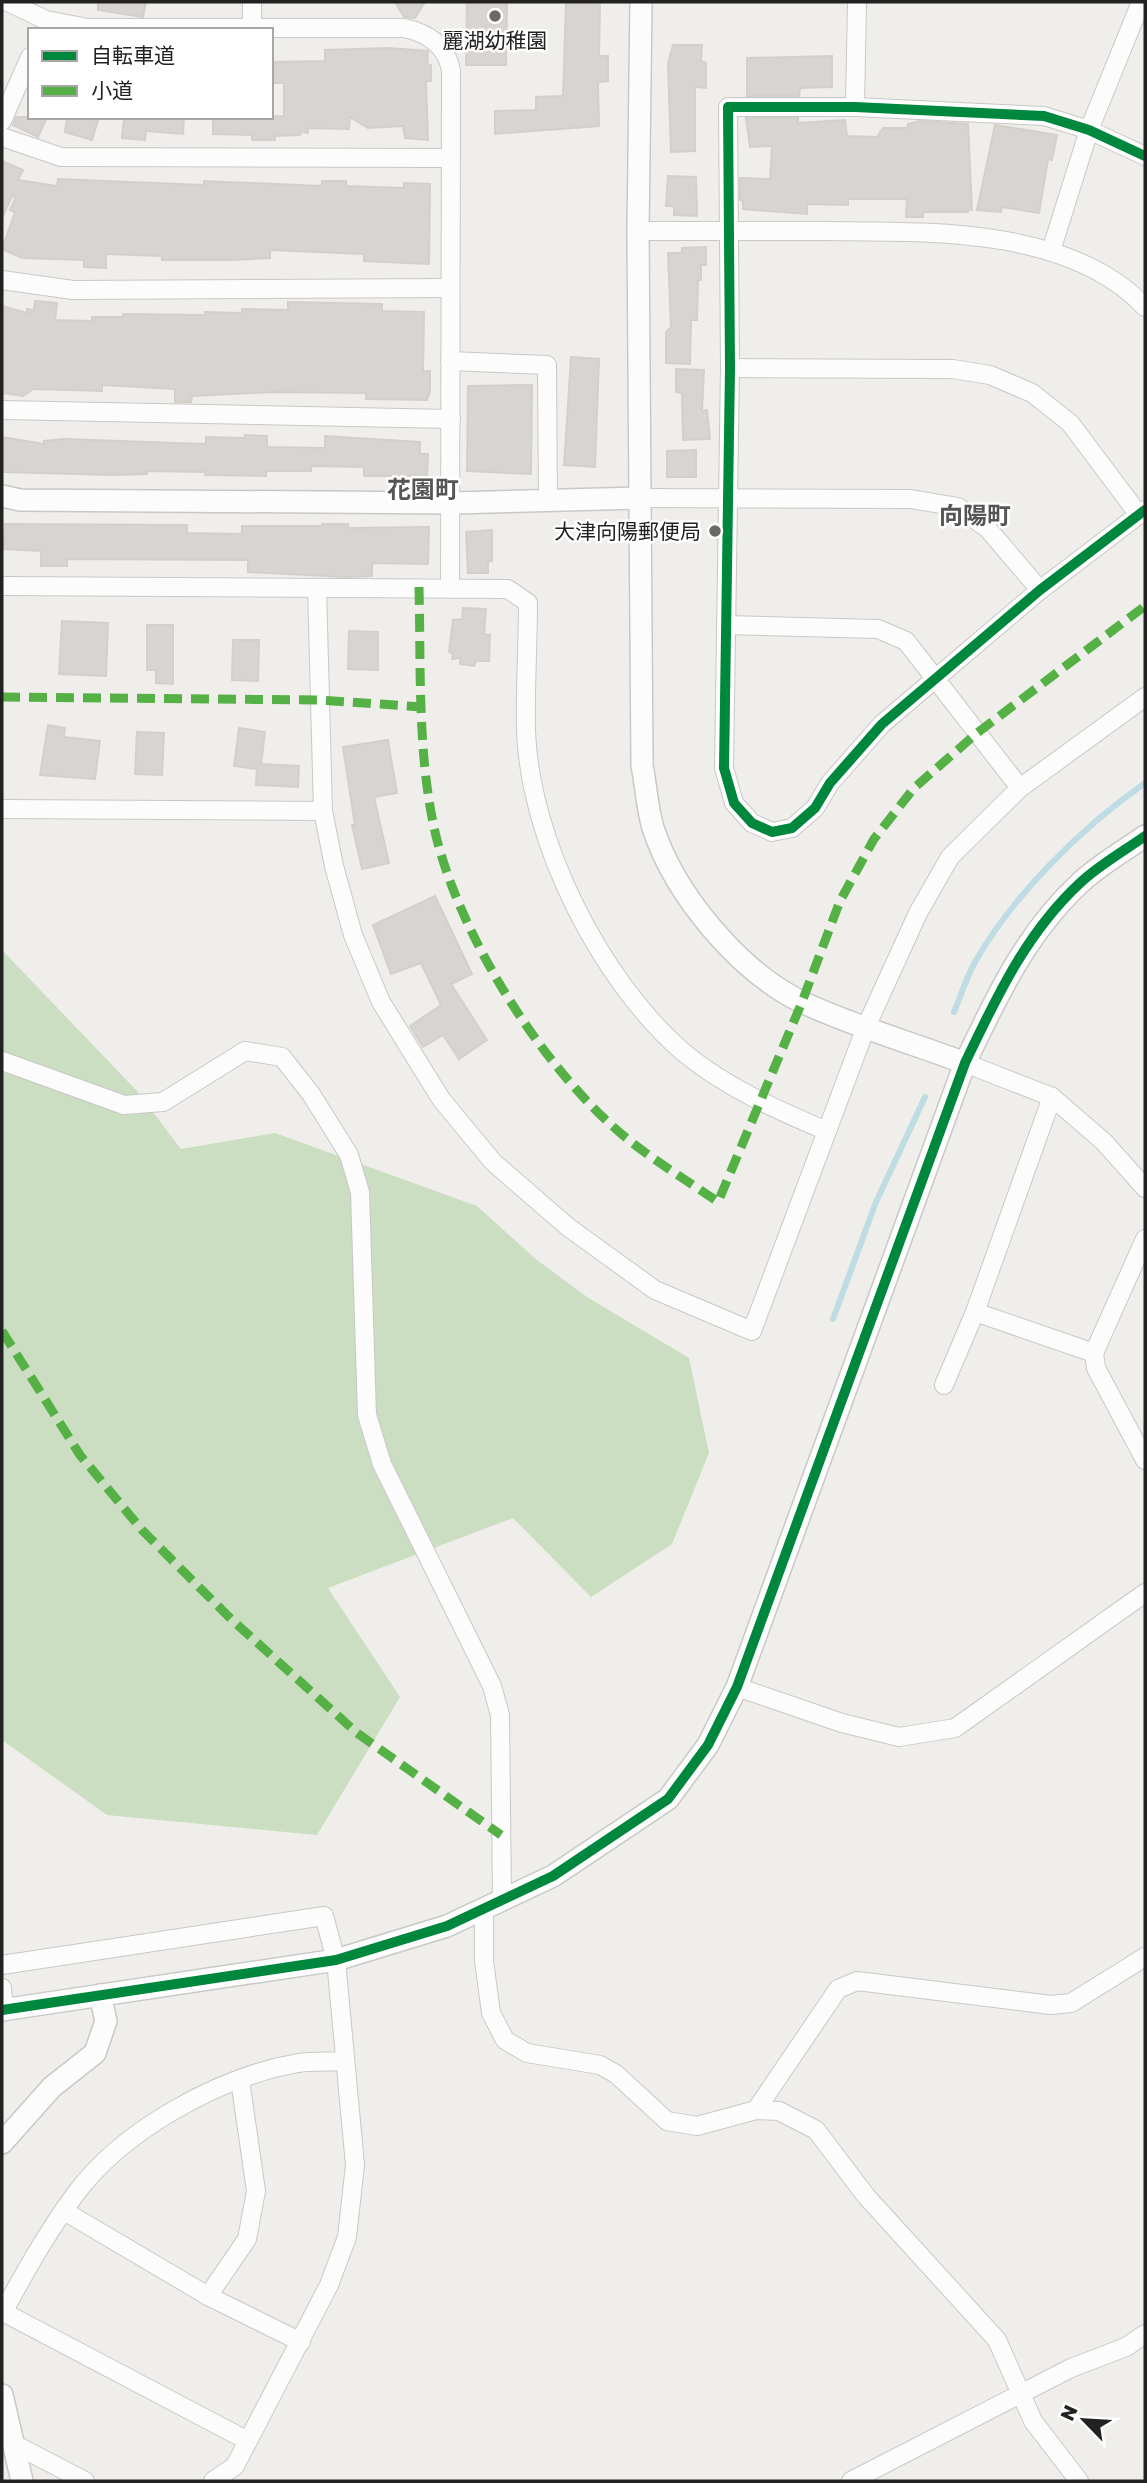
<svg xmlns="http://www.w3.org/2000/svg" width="1147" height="2483" font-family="'Golos Text','Noto Sans JP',sans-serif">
	<rect width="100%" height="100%" fill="#f0eeeb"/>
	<!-- forest -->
	<polygon fill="#cbdec1" points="2,950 137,1091 181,1149 275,1133 477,1206 537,1260 587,1297 689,1358 709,1453 672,1544 591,1597 513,1518 328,1588 400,1697 317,1835 107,1815 2,1740"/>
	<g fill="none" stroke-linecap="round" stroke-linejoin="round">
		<!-- stream -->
		<g stroke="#bfdbe3" stroke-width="6">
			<path d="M954 1012C961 996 966 978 975 962 1014 894 1081 828 1145 783"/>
			<polyline points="833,1319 876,1202 925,1097"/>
		</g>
	</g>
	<!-- building -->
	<g fill="#d7d4d2" stroke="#d3d0cc" stroke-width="2">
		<polygon points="98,2 146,2 143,17 98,10"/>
		<polygon points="395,2 425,2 415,18 404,17"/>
		<polygon points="467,2 507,2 506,65 466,65"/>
		<polygon points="566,2 600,2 599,56 608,56 608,81 598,82 599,126 495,134 495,111 536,110 536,97 563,96"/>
		<polygon points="673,45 702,45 701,61 706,63 706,88 695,87 695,151 671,152 668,64"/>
		<polygon points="388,48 428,51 427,64 431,65 431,81 426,81 428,140 405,138 403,126 368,128 350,117 349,129 308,128 308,133 301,132 300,135 275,136 275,140 252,140 252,135 213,134 213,117 284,116 284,83 271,83 271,62 325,61 325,50"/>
		<polygon points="832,56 832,87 800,88 799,96 747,96 747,58"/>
		<polygon points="16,117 47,117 38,137 13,125"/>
		<polygon points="67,117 99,117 92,140 65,132"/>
		<polygon points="124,117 184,117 183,134 146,131 145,140 122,138"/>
		<polygon points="746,118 798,118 798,123 845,120 847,136 877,137 883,128 908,128 908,124 920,121 968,124 972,210 968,209 968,212 923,212 923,217 906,217 907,199 848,199 848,205 807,204 807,214 743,209 743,201 740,200 740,178 770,179 772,146 750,147"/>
		<polygon points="995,125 1057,135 1052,160 1048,159 1039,213 1002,207 1001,212 977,210"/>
		<polygon points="2,161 23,170 18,180 57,186 58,179 204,185 204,181 322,186 322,181 346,181 346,186 404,188 404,183 430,184 429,264 364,261 364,254 270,250 270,258 233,260 162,260 162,256 106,254 106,268 84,267 84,260 22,258 2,249 15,212 10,210 16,197 12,196 2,218"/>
		<polygon points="668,176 696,177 697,216 674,215 674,206 666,206"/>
		<polygon points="706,247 706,265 701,265 701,280 698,280 697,320 691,320 690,364 666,363 666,332 671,327 668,253 682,253 682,248"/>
		<polygon points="35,301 57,303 55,320 92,321 92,317 123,317 123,314 205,315 205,312 242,313 242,309 288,310 288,302 382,304 382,311 424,312 423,371 430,371 430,391 427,400 366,399 366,393 272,392 192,396 191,402 175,402 175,389 102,385 102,391 33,389 23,396 2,393 2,306 27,313 27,309 34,310"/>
		<polygon points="571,357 599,359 595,467 564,465"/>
		<polygon points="676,369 704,370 702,411 707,410 710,439 683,440 682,393 676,392"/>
		<polygon points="532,385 531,474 467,471 468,386"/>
		<polygon points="245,435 267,436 267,447 325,448 325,436 420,442 420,454 428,454 427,476 364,476 364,467 311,466 311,471 266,471 266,476 205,475 205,472 147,471 147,474 113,475 2,472 2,437 44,444 44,441 64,439 206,444 206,437 244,438"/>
		<polygon points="696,450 696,477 667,477 667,451"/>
		<polygon points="5,524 187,525 187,533 242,534 242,526 322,526 322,524 348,524 348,528 429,527 428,564 372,563 372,576 345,577 248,572 248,560 242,560 67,559 67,566 41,566 41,551 3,549"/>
		<polygon points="492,530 492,561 488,561 488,573 468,573 466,532"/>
		<polygon points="463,608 486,609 484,634 490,635 489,661 476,661 474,666 460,664 460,658 452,659 453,654 449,652 453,620 462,619"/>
		<polygon points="62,621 108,623 106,676 59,674"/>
		<polygon points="147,625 173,625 173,684 156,683 156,670 147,670"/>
		<polygon points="349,631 378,632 378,670 348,669"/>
		<polygon points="233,640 259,640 258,681 232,680"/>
		<polygon points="48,725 65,728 64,737 100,741 95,779 40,775"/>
		<polygon points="239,728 265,732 261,764 299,766 298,787 256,785 257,769 234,766"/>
		<polygon points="137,732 164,733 162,775 135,774"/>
		<polygon points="388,740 397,793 374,797 389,863 362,869 352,825 355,825 343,747"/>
		<polygon points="435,896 472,974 451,984 487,1040 459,1059 443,1035 423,1047 410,1026 441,1005 421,963 391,974 373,925"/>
	</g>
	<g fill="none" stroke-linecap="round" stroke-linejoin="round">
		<!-- minor casing -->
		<g stroke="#c9c8c7" stroke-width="20">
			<g id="minor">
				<path d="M8 2 46 20 88 28H404C428 33 447 46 451 71L450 588"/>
				<polyline points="252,2 252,27"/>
				<polyline points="855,107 857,2"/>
				<polyline points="2,121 30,57"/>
				<polyline points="2,137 61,157 450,158"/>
				<polyline points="1145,156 1089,130 1044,116 855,107 728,107 730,368 724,768 734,803 752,823 772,832 792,828 815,808 830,783 882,724 1040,590 1145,510"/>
				<path d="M638 231C698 231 758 231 818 231 922 232 1068 225 1145 307"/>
				<polyline points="1051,251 1089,130 1141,2"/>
				<polyline points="2,280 73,290 449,288"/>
				<polyline points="450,361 547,365 548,500"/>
				<polyline points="730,368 953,369 990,375 1032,393 1070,423 1139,515"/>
				<polyline points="2,410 451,419"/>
				<polyline points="640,498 911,499 958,507 988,529 1040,590"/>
				<path d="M2 586 508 589 528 603C528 646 525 688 526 731 530 841 600 980 683 1052 725 1087 777 1110 827 1131"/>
				<polyline points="317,588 323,811 334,866 353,935 381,1002 441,1099 493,1162 568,1227 655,1290 752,1331 866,1027 918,913 950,857 1020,788 1145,697"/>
				<polyline points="726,625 878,629 906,641 1020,788"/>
				<polyline points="2,809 323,811"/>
				<polyline points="2,1061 124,1105 163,1102 245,1051 282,1057 311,1094 349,1155 360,1192 367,1415 382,1464 492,1686 500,1715 502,1900"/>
				<polyline points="965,1063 1052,1097 1104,1142 1145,1188"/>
				<polyline points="975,1312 1094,1353 1145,1239"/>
				<polyline points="1094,1353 1096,1368 1145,1460"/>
				<polyline points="944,1385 975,1312 1052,1097"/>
				<polyline points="737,1687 842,1723 899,1737 955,1728 1145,1593"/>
				<polyline points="484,1909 484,1961 491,2013 505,2040 527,2053 600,2065 616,2074 667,2121 697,2126 756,2110 779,2111 816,2130 866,2196 997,2340 1033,2421 1079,2481"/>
				<polyline points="2,1965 324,1916 336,1960 355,2165 347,2237 329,2285 235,2466 213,2481"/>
				<polyline points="2,1988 4,2010"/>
				<polyline points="756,2110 838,1989 857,1981 1051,2005 1071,2003 1145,1957"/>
				<polyline points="64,2211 208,2296 301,2342"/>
				<polyline points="208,2296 247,2239 256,2191 240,2080"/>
				<polyline points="3,2312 248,2441"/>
				<path d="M2 2314C24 2274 46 2234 74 2196 121 2131 218 2077 298 2063 313 2061 330 2062 345 2061"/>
				<polyline points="14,2444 85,2481"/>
				<polyline points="851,2481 1071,2368 1126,2347 1145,2334"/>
			</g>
		</g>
		<!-- tertiary casing -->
		<g stroke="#c9c8c7" stroke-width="24">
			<g id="tertiary">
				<path d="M641 2 638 231 642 765C646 785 647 808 653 828 675 895 740 973 804 1003 856 1027 912 1043 965 1063"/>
				<polyline points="2,496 20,500 453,503 640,498"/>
				<path d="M2 2010 336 1960 447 1926 553 1876 668 1799 708 1745 737 1687 965 1063C996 998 1026 933 1080 883 1099 865 1124 851 1145 836"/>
				<polyline points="2,2143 52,2087 95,2053 106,2021 100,1995"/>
				<polyline points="2,2395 22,2481"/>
			</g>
		</g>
		<!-- minor -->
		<use href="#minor" stroke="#fdfcfc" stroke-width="18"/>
		<!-- tertiary -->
		<use href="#tertiary" stroke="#fdfcfc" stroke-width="21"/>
		<!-- quiet -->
		<g stroke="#55b145" stroke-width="9" stroke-dasharray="18 9" stroke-linecap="butt">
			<path d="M419 587C421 669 417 756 436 836 462 941 546 1074 630 1141 658 1163 689 1182 718 1202L802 1002 840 901 874 839 914 788 977 733 1145 606"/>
			<polyline points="2,697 319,700 423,707"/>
			<polyline points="2,1331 80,1455 142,1530 231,1619 357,1733 501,1835"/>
		</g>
		<!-- cycleway casing -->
		<g stroke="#fff" stroke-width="15">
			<g id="cycleway">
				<polyline points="1145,156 1089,130 1044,116 855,107 728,107 730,368 724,768 734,803 752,823 772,832 792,828 815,808 830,783 882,724 1040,590 1145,510"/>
				<path d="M2 2010 336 1960 447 1926 553 1876 668 1799 708 1745 737 1687 965 1063C996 998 1026 933 1080 883 1099 865 1124 851 1145 836"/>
			</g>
		</g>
		<!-- cycleway -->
		<use href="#cycleway" stroke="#00873e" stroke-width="10"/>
	</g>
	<!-- markers -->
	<g fill="#6a6968" stroke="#fff" stroke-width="2.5">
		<circle cx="495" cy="16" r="7"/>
		<circle cx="715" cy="531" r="7"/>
	</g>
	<g text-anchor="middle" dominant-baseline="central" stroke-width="5" stroke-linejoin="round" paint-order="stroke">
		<!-- poi labels -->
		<g font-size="21" fill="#222" stroke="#fff">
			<text x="495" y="40">麗湖幼稚園</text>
			<text x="701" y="531" text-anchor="end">大津向陽郵便局</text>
		</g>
		<!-- quarter labels -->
		<g font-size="24" font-weight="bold" fill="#555" stroke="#fff">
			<text x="423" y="488">花園町</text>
			<text x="975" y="514">向陽町</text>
		</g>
	</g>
	<!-- border -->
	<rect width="1147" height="2483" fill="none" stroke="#222222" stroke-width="7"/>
	<!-- legend -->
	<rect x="28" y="28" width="245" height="91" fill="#ffffff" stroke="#a7a7a7" stroke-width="2"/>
	<rect x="42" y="51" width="35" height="10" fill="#00873e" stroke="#a7a7a7" stroke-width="2"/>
	<text x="91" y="63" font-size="21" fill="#222222">自転車道</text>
	<rect x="42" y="86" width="35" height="10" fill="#55b145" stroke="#a7a7a7" stroke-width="2"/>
	<text x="91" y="98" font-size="21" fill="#222222">小道</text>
	<!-- north arrow -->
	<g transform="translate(1084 2420) rotate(295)" stroke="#ffffff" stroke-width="5" paint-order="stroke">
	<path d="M0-5L12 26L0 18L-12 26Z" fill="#222222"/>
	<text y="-10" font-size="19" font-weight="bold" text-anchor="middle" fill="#222222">N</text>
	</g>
</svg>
